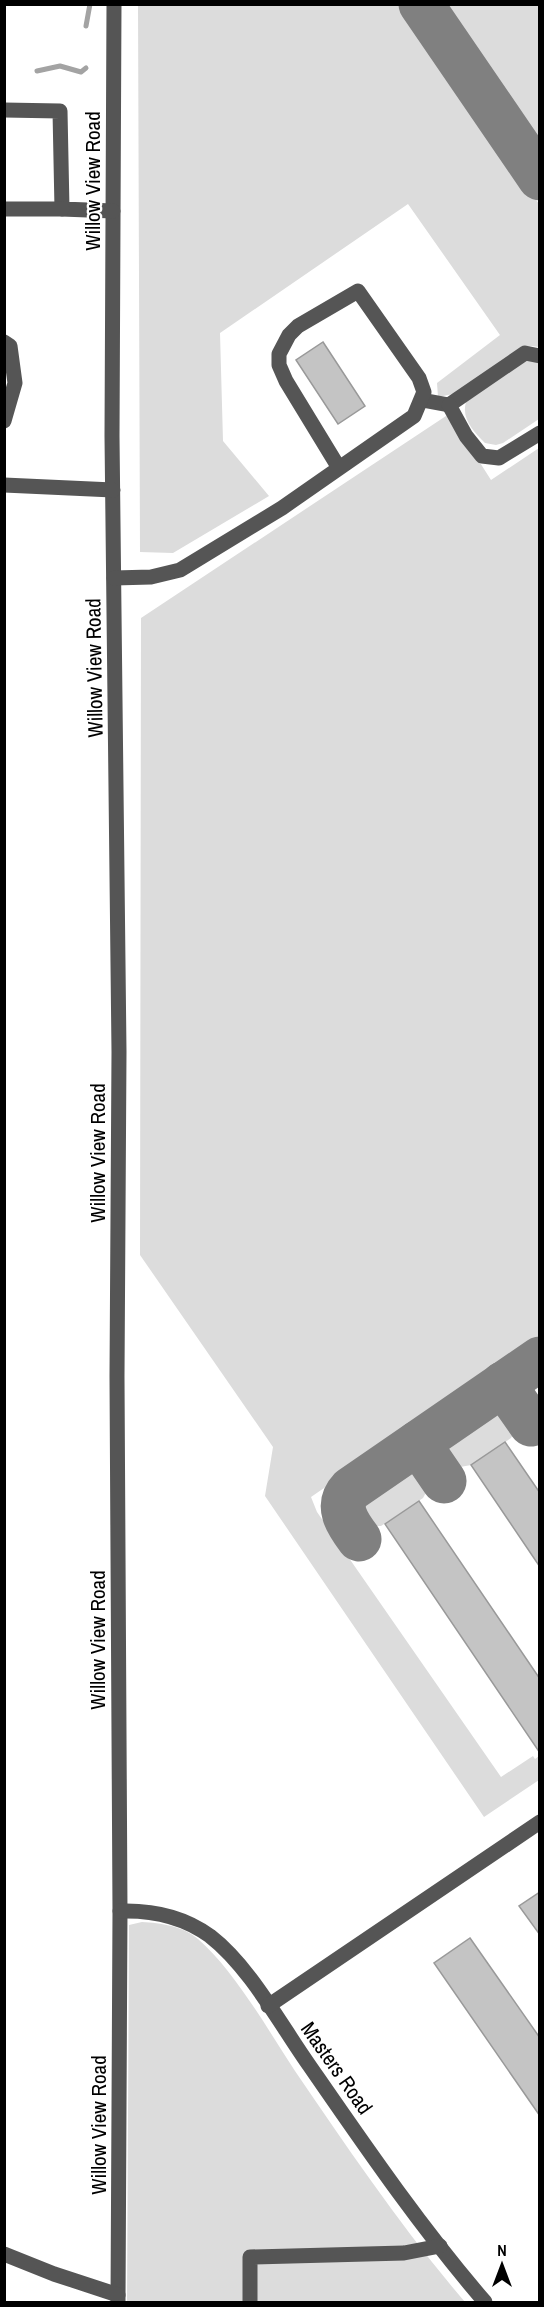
<svg xmlns="http://www.w3.org/2000/svg" width="544" height="2307" font-family="'Archivo Narrow',sans-serif">
	<rect width="100%" height="100%" fill="#fff"/>
	<!-- green -->
	<g fill="#dcdcdc">
		<polygon points="138,5 402,5 539,204 539,347 531,346 521,349 453,394 438,397 437,383 500,335 408,204 220,333 223,441 269,496 173,553 140,552"/>
		<polygon points="439,5 539,5 539,151"/>
		<path d="M527 360 539 361V419L503 443 496 445 485 443C474 432 461 419 466 402Z"/>
		<polygon points="449,414 491,480 539,448 539,1340 311,1497 317,1512 501,1777 533,1756 535,1759 539,1756 539,1780 484,1817 265,1496 273,1447 140,1255 141,618"/>
		<path d="M499 1411C509 1416 518 1428 511 1438L471 1465 455 1468 445 1453 446 1443 490 1412Z"/>
		<polygon points="413,1470 418,1471 429,1487 423,1498 381,1526 370,1526 361,1513 364,1499 405,1471"/>
		<path d="M142 1922C161 1923 183 1926 198 1939 234 1970 268 2030 295 2071 349 2150 403 2230 465 2302H127L129 1925Z"/>
	</g>
	<g fill="none" stroke-linecap="round" stroke-linejoin="round">
		<!-- stream -->
		<g stroke="#a3a3a3" stroke-width="5">
			<polyline points="86,26 90,4"/>
			<polyline points="37,71 60,66 81,72 86,68"/>
		</g>
		<!-- taxiway -->
		<g stroke="#808080" stroke-width="45">
			<polyline points="421,4 540,178"/>
			<polyline points="503,1384 531,1424"/>
			<polyline points="418,1443 444,1481"/>
			<path d="M359 1539C347 1523 335 1506 351 1489L540 1359"/>
		</g>
	</g>
	<!-- building -->
	<g fill="#c4c4c4" stroke="#999" stroke-width="1.5">
		<polygon points="323,342 365,406 338,424 296,360"/>
		<polygon points="505,1442 540,1493 540,1567 471,1465"/>
		<polygon points="419,1501 540,1679 540,1753 385,1524"/>
		<polygon points="540,1892 540,1935 519,1906"/>
		<polygon points="470,1938 540,2038 540,2116 434,1963"/>
	</g>
	<g fill="none" stroke-linecap="round" stroke-linejoin="round">
		<!-- minor -->
		<g stroke="#555" stroke-width="15">
			<polyline points="114,4 112,436 119,1052 117,1376 120,1911 118,2302"/>
			<polyline points="4,110 60,111 62,209 113,211"/>
			<polyline points="4,209 62,209"/>
			<polyline points="4,342 10,346 15,383 4,421"/>
			<polyline points="422,400 449,405 525,353 540,356"/>
			<polyline points="449,405 466,436 482,456 499,458 540,433"/>
			<polyline points="4,485 113,490"/>
			<polyline points="114,578 151,577 180,570 282,508 414,416 424,392 419,378 358,291 298,326 289,335 279,354 279,365 286,381 339,468"/>
			<path d="M120 1911C152 1910 184 1917 210 1936 250 1967 280 2024 309 2065 365 2146 421 2228 485 2302"/>
			<polyline points="268,2006 540,1822"/>
			<polyline points="4,2254 54,2274 118,2295"/>
			<polyline points="250,2302 250,2257 404,2253 440,2246"/>
		</g>
	</g>
	<g text-anchor="middle" dominant-baseline="central" stroke-width="4.5" stroke-linejoin="round" paint-order="stroke">
		<!-- street labels -->
		<g font-size="21" fill="#000" stroke="#fff">
			<text transform="translate(92 181) rotate(-90)">Willow View Road</text>
			<text transform="translate(94 668) rotate(-91)">Willow View Road</text>
			<text transform="translate(97 1153) rotate(-90)">Willow View Road</text>
			<text transform="translate(97 1640) rotate(-90)">Willow View Road</text>
			<text transform="translate(337 2068) rotate(55)">Masters Road</text>
			<text transform="translate(98 2125) rotate(-90)">Willow View Road</text>
		</g>
	</g>
	<!-- border -->
	<rect width="544" height="2307" fill="none" stroke="#000000" stroke-width="12"/>
	<!-- north arrow -->
	<g transform="translate(502 2265)" stroke="#ffffff" stroke-width="4.5" paint-order="stroke">
	<path d="M0-4.5L10 22L0 15L-10 22Z" fill="#000000"/>
	<text y="-9" font-size="16" font-weight="bold" text-anchor="middle" fill="#000000">N</text>
	</g>
</svg>
